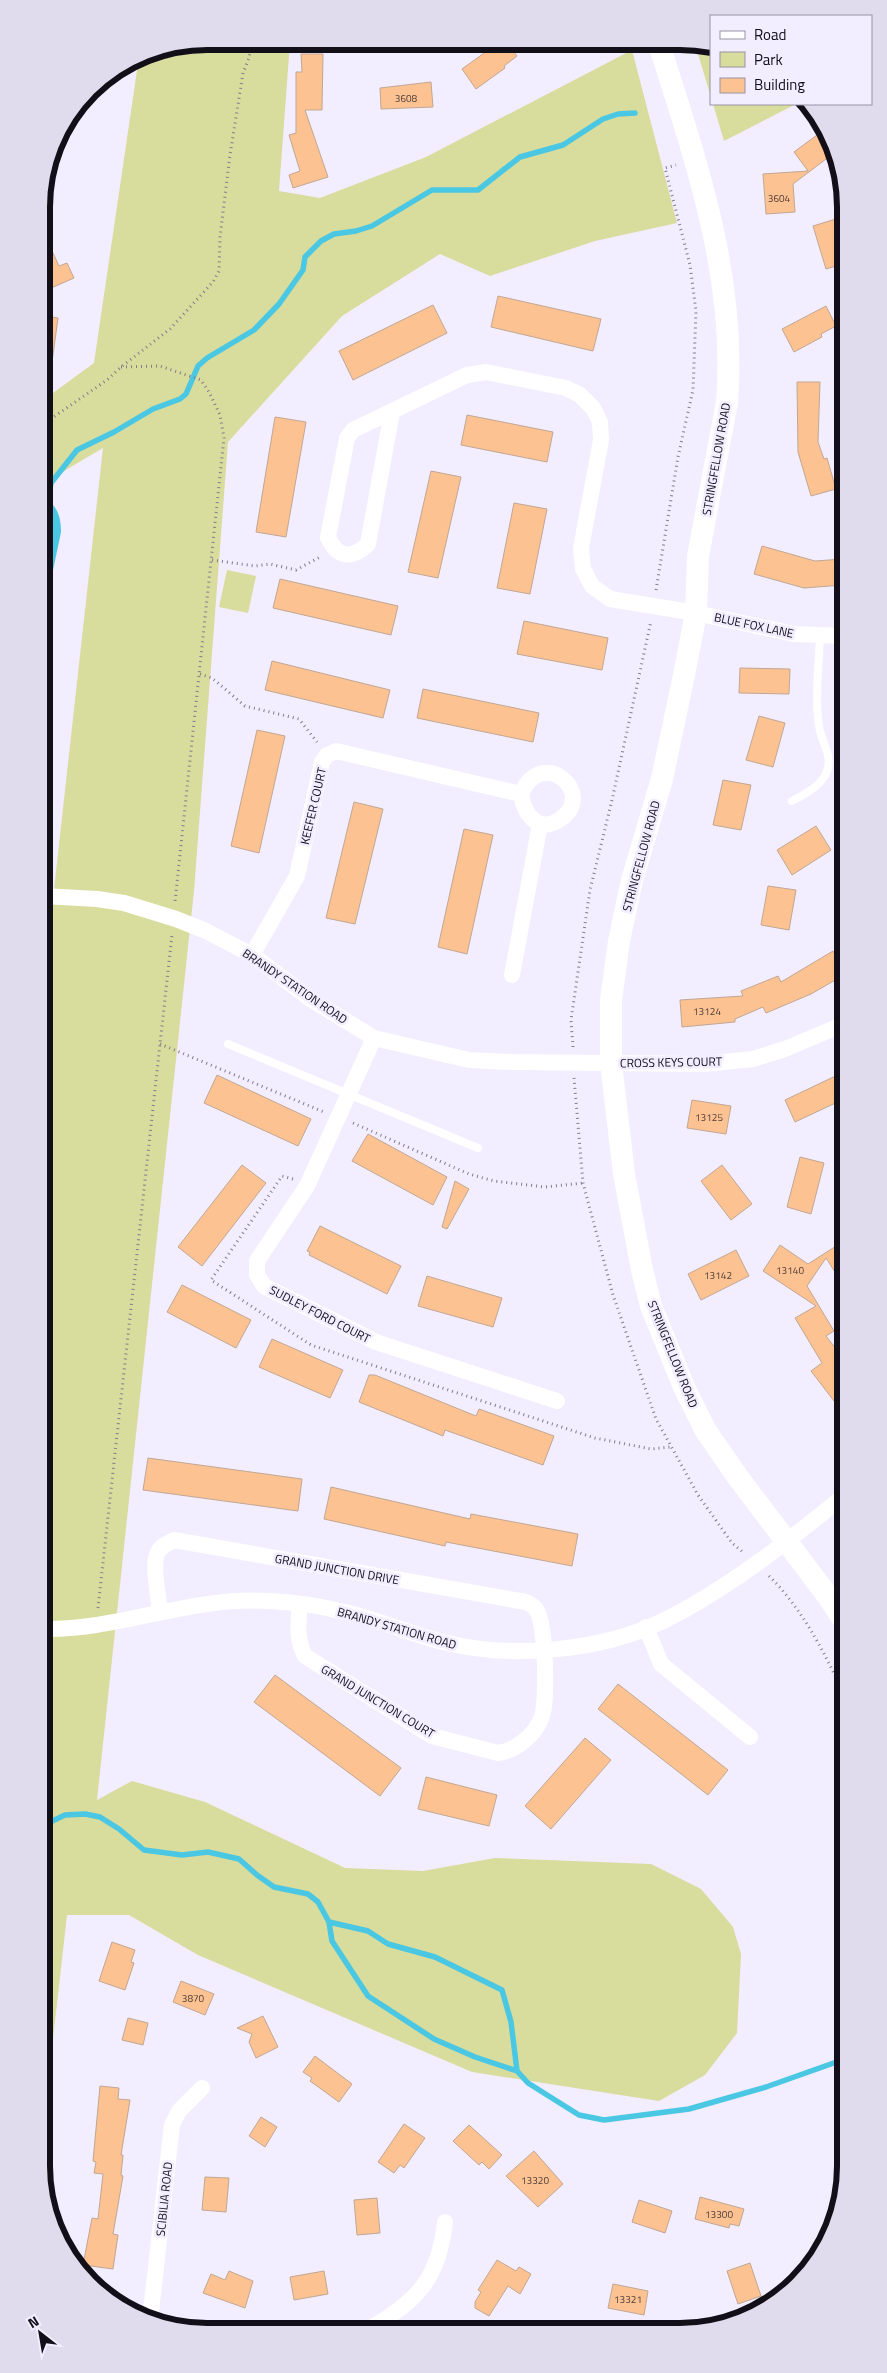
<svg xmlns="http://www.w3.org/2000/svg" width="887" height="2373" font-family="'Titillium Web',sans-serif">
	<rect width="100%" height="100%" fill="#f2edff"/>
	<!-- green -->
	<g fill="#d8dc9d">
		<polygon points="207,41 290,42 279,191 320,198 426,157 632,50 677,223 595,241 490,276 440,254 342,316 228,442 194,891 97,1800 132,1781 205,1802 345,1868 423,1871 495,1858 651,1864 701,1889 733,1927 741,1954 737,2033 705,2075 659,2101 472,2072 198,1955 129,1915 67,1915 44,2119 43,989 103,448 42,484 42,401 94,363 139,57 144,54"/>
		<polygon points="695,44 711,44 711,97"/>
		<polygon points="713,104 796,104 724,141"/>
		<polygon points="227,570 256,576 248,613 219,607"/>
	</g>
	<!-- water -->
	<path fill="#4ac7e3" d="M42 499C57 502 61 518 61 532L42 623Z"/>
	<g fill="none" stroke-linecap="round" stroke-linejoin="round">
		<!-- stream -->
		<g stroke="#4ac7e3" stroke-width="5.5">
			<polyline points="48,500 51,483 77,450 114,432 153,409 180,399 186,394 198,366 207,358 254,330 279,304 303,270 305,257 321,241 334,234 356,231 372,226 432,190 478,190 520,157 563,145 603,119 618,114 635,113"/>
			<polyline points="44,1825 65,1815 85,1814 100,1817 119,1829 144,1850 182,1855 208,1852 239,1859 257,1875 274,1887 308,1894 318,1902 329,1922 332,1941 368,1996 434,2039 475,2057 517,2071 528,2083 579,2115 604,2120 689,2109 766,2087 845,2059"/>
			<polyline points="329,1922 368,1931 388,1944 435,1957 502,1990 511,2022 517,2071"/>
		</g>
	</g>
	<!-- building -->
	<g fill="#fcc292" stroke="#c1a793">
		<polygon points="498,43 507,43 517,56 504,66 505,68 476,89 462,69"/>
		<polygon points="301,54 323,54 322,110 305,110 328,177 293,188 289,175 300,171 289,135 296,133 296,72 302,72"/>
		<polygon points="431,82 433,107 381,109 380,88"/>
		<polygon points="825,129 834,153 793,184 795,212 766,214 763,174 808,171 794,152"/>
		<polygon points="839,218 843,228 843,264 826,269 813,226"/>
		<polygon points="42,229 59,266 67,263 74,278 42,292"/>
		<polygon points="498,296 601,319 593,351 491,327"/>
		<polygon points="433,305 447,333 353,380 339,351"/>
		<polygon points="826,306 836,326 821,334 822,337 794,352 782,329"/>
		<polygon points="42,315 58,318 50,377 42,377"/>
		<polygon points="797,382 820,382 818,442 824,459 827,458 836,489 811,496 798,452"/>
		<polygon points="467,415 553,432 547,462 461,445"/>
		<polygon points="275,417 306,422 286,537 256,532"/>
		<polygon points="431,471 461,477 438,578 408,572"/>
		<polygon points="514,503 547,509 530,594 497,588"/>
		<polygon points="762,546 815,561 843,559 843,585 804,588 754,574"/>
		<polygon points="280,579 398,606 391,635 273,608"/>
		<polygon points="524,621 608,638 602,670 517,654"/>
		<polygon points="272,661 390,690 383,718 265,690"/>
		<polygon points="740,668 790,669 789,694 739,693"/>
		<polygon points="423,689 539,713 533,742 417,718"/>
		<polygon points="759,716 785,723 773,767 746,760"/>
		<polygon points="257,730 285,736 259,853 231,846"/>
		<polygon points="723,780 751,785 741,830 713,825"/>
		<polygon points="354,802 383,809 355,924 326,918"/>
		<polygon points="816,826 831,850 792,875 777,850"/>
		<polygon points="464,829 493,835 467,954 438,947"/>
		<polygon points="768,886 796,890 789,930 761,925"/>
		<polygon points="833,951 844,970 844,975 811,994 766,1013 763,1007 735,1019 735,1022 682,1027 680,1000 743,996 741,991 778,976 781,982"/>
		<polygon points="844,1072 844,1099 795,1122 785,1100"/>
		<polygon points="217,1075 311,1119 298,1146 204,1103"/>
		<polygon points="692,1100 731,1106 726,1134 687,1128"/>
		<polygon points="368,1134 447,1177 433,1205 352,1161"/>
		<polygon points="800,1157 824,1163 811,1214 787,1207"/>
		<polygon points="242,1165 266,1183 202,1266 178,1247"/>
		<polygon points="722,1165 752,1204 731,1220 701,1181"/>
		<polygon points="455,1181 469,1189 447,1229 442,1227"/>
		<polygon points="320,1226 401,1266 387,1294 309,1255 310,1252 307,1251"/>
		<polygon points="844,1241 844,1286 826,1258 807,1286 834,1331 826,1336 844,1359 844,1414 811,1371 822,1363 795,1318 816,1306 763,1271 780,1245 808,1264"/>
		<polygon points="736,1250 749,1276 701,1300 688,1274"/>
		<polygon points="427,1276 502,1298 493,1327 418,1306"/>
		<polygon points="182,1285 251,1320 236,1348 167,1312"/>
		<polygon points="272,1339 343,1370 330,1398 259,1367"/>
		<polygon points="369,1375 375,1375 476,1416 479,1409 554,1436 543,1465 445,1430 443,1436 359,1402"/>
		<polygon points="148,1458 302,1479 298,1511 143,1490"/>
		<polygon points="331,1487 470,1519 471,1514 578,1534 572,1566 446,1542 445,1546 324,1519"/>
		<polygon points="275,1675 401,1768 380,1796 254,1702"/>
		<polygon points="618,1684 728,1770 708,1795 598,1709"/>
		<polygon points="585,1738 611,1760 551,1829 525,1806"/>
		<polygon points="426,1777 497,1795 489,1826 418,1809"/>
		<polygon points="112,1942 135,1950 131,1962 134,1963 125,1990 99,1981"/>
		<polygon points="181,1981 214,1994 205,2015 173,2002"/>
		<polygon points="263,2016 278,2047 256,2058 249,2042 252,2034 237,2028"/>
		<polygon points="128,2018 148,2023 143,2045 122,2040"/>
		<polygon points="315,2056 352,2084 339,2102 310,2081 312,2078 303,2072"/>
		<polygon points="100,2086 119,2088 118,2099 130,2100 121,2155 123,2155 121,2175 123,2176 113,2234 118,2235 113,2269 83,2265 92,2218 98,2219 103,2174 94,2173 96,2162 93,2161"/>
		<polygon points="261,2117 277,2127 265,2147 249,2136"/>
		<polygon points="404,2124 425,2138 404,2168 400,2165 394,2173 378,2162"/>
		<polygon points="469,2125 502,2155 489,2169 482,2162 479,2165 453,2141"/>
		<polygon points="534,2151 563,2184 538,2207 506,2176"/>
		<polygon points="205,2177 229,2178 226,2212 202,2210"/>
		<polygon points="700,2197 744,2209 739,2226 730,2224 729,2228 695,2219"/>
		<polygon points="377,2198 380,2233 357,2235 354,2200"/>
		<polygon points="639,2200 672,2211 665,2233 632,2222"/>
		<polygon points="497,2260 516,2271 519,2267 531,2274 520,2294 508,2286 489,2316 475,2308 475,2302 481,2292 478,2290"/>
		<polygon points="750,2263 761,2296 738,2304 727,2271"/>
		<polygon points="229,2271 253,2281 245,2308 203,2293 211,2274 225,2280"/>
		<polygon points="324,2271 328,2294 294,2300 290,2277"/>
		<polygon points="613,2284 648,2291 644,2315 608,2308"/>
	</g>
	<g fill="none" stroke-linecap="round" stroke-linejoin="round">
		<!-- path -->
		<g stroke="#827e8c" stroke-width="3" stroke-dasharray="1 4" stroke-linecap="butt">
			<polyline points="121,367 160,366 201,380 209,392 220,415 224,438 175,902"/>
			<polyline points="42,425 107,380 121,367 170,329 213,282 219,271 220,237 230,155 243,73 249,58 252,42"/>
			<polyline points="212,560 255,566 270,564 296,570 322,556"/>
			<polyline points="656,590 678,457 693,390 696,311 690,265 665,168 676,165"/>
			<polyline points="200,674 212,678 245,706 299,719 317,742"/>
			<polyline points="160,1044 324,1112"/>
			<polyline points="573,1047 571,1020 590,890 612,800 651,621"/>
			<polyline points="574,1078 583,1183 613,1295 656,1419 698,1495 732,1543 744,1553"/>
			<polyline points="353,1123 469,1174 494,1181 545,1187 583,1183"/>
			<polyline points="293,1179 282,1176 211,1280 311,1345 595,1438 651,1449 670,1447"/>
			<path d="M769 1576C802 1608 826 1655 845 1697"/>
			<polyline points="98,1608 172,935"/>
		</g>
		<!-- lane -->
		<g stroke="#fff" stroke-width="8">
			<path d="M792 801C805 794 824 785 828 768 831 755 823 744 820 731 814 705 819 664 820 635"/>
			<polyline points="228,1044 478,1148"/>
		</g>
		<!-- street -->
		<g stroke="#fff" stroke-width="16">
			<path d="M392 412 368 544C352 560 337 558 328 537L347 438 353 430 467 375 486 372 566 388 580 395 593 408 600 422 601 440 581 548 583 569 592 586 610 599 696 613 794 634 843 636"/>
			<polyline points="43,896 97,899 124,903 176,919 206,931 252,955 312,1000 374,1038 469,1060 512,1062 704,1064 753,1059 785,1049 844,1024"/>
			<path d="M252 955 297 876 322 762 327 755 336 751 521 794C542 744 599 795 559 820 537 834 524 813 521 794"/>
			<polyline points="512,975 540,824"/>
			<polyline points="374,1038 307,1186 257,1261 257,1275 264,1286 376,1342 557,1401"/>
			<path d="M160 1612C159 1598 151 1563 158 1552 161 1546 168 1543 174 1540L526 1602C529 1604 534 1606 536 1609 546 1621 548 1705 541 1719 534 1736 515 1751 498 1753L432 1736 305 1656C296 1639 298 1623 300 1604"/>
			<polyline points="646,1627 661,1664 750,1737"/>
			<path d="M44 1629C120 1630 191 1596 268 1601 292 1602 317 1605 340 1611 376 1618 411 1635 447 1643 514 1659 602 1651 665 1620 726 1590 791 1539 844 1496"/>
			<polyline points="150,2320 172,2125 179,2111 202,2088"/>
			<path d="M369 2329C418 2301 439 2278 445 2222"/>
		</g>
		<!-- secondary -->
		<path stroke="#fff" stroke-width="22" d="M659 44C696 161 737 278 727 402L698 556 696 613 684 675 662 779 632 880 619 941 611 1000V1063L624 1174 642 1270 651 1306 684 1387 706 1431 737 1476 827 1595 845 1622"/>
	</g>
	<g text-anchor="middle" dominant-baseline="central" stroke-width="5" stroke-linejoin="round" paint-order="stroke">
		<!-- number labels -->
		<g font-size="10" fill="#4c3c37">
			<text x="406" y="98">3608</text>
			<text x="779" y="198">3604</text>
			<text x="707" y="1011">13124</text>
			<text x="709" y="1117">13125</text>
			<text x="790" y="1270">13140</text>
			<text x="718" y="1275">13142</text>
			<text x="193" y="1998">3870</text>
			<text x="535" y="2180">13320</text>
			<text x="719" y="2214">13300</text>
			<text x="628" y="2299">13321</text>
		</g>
		<!-- street labels -->
		<g font-size="12" fill="#120f19" stroke="#f2edff">
			<text transform="translate(716 459) rotate(-80)">STRINGFELLOW ROAD</text>
			<text transform="translate(754 625) rotate(12)">BLUE FOX LANE</text>
			<text transform="translate(313 806) rotate(-77)">KEEFER COURT</text>
			<text transform="translate(641 856) rotate(-75)">STRINGFELLOW ROAD</text>
			<text transform="translate(295 986) rotate(34)">BRANDY STATION ROAD</text>
			<text transform="translate(671 1062) rotate(-1)">CROSS KEYS COURT</text>
			<text transform="translate(320 1314) rotate(27)">SUDLEY FORD COURT</text>
			<text transform="translate(673 1354) rotate(68)">STRINGFELLOW ROAD</text>
			<text transform="translate(337 1569) rotate(10)">GRAND JUNCTION DRIVE</text>
			<text transform="translate(397 1628) rotate(16)">BRANDY STATION ROAD</text>
			<text transform="translate(378 1701) rotate(31)">GRAND JUNCTION COURT</text>
			<text transform="translate(164 2199) rotate(-84)">SCIBILIA ROAD</text>
		</g>
	</g>
	<!-- crop -->
	<path d="M0 0H887V2373H0ZM207 50H680A157 157 0 0 1 837 207V2166A157 157 0 0 1 680 2323H207A157 157 0 0 1 50 2166V207A157 157 0 0 1 207 50Z" fill="#e0dbed" fill-rule="evenodd"/>
	<path fill="none" stroke="#120f19" stroke-width="6" d="M207 50H680A157 157 0 0 1 837 207V2166A157 157 0 0 1 680 2323H207A157 157 0 0 1 50 2166V207A157 157 0 0 1 207 50Z"/>
	<!-- legend -->
	<rect x="710" y="15" width="162" height="90" fill="#f2edff" stroke="#9894a3"/>
	<rect x="720" y="31" width="25" height="8" fill="#ffffff" stroke="#9894a3"/>
	<text x="754" y="40" font-size="15" fill="#120f19">Road</text>
	<rect x="720" y="52" width="25" height="15" fill="#d8dc9d" stroke="#9894a3"/>
	<text x="754" y="65" font-size="15" fill="#120f19">Park</text>
	<rect x="720" y="78" width="25" height="15" fill="#fcc292" stroke="#9894a3"/>
	<text x="754" y="90" font-size="15" fill="#120f19">Building</text>
	<!-- north arrow -->
	<g transform="translate(40 2333) rotate(329)" stroke="#f2edff" stroke-width="4" paint-order="stroke">
	<path d="M0-4L9 19L0 12L-9 19Z" fill="#120f19"/>
	<text y="-8" font-size="14" font-weight="bold" text-anchor="middle" fill="#120f19">N</text>
	</g>
</svg>
